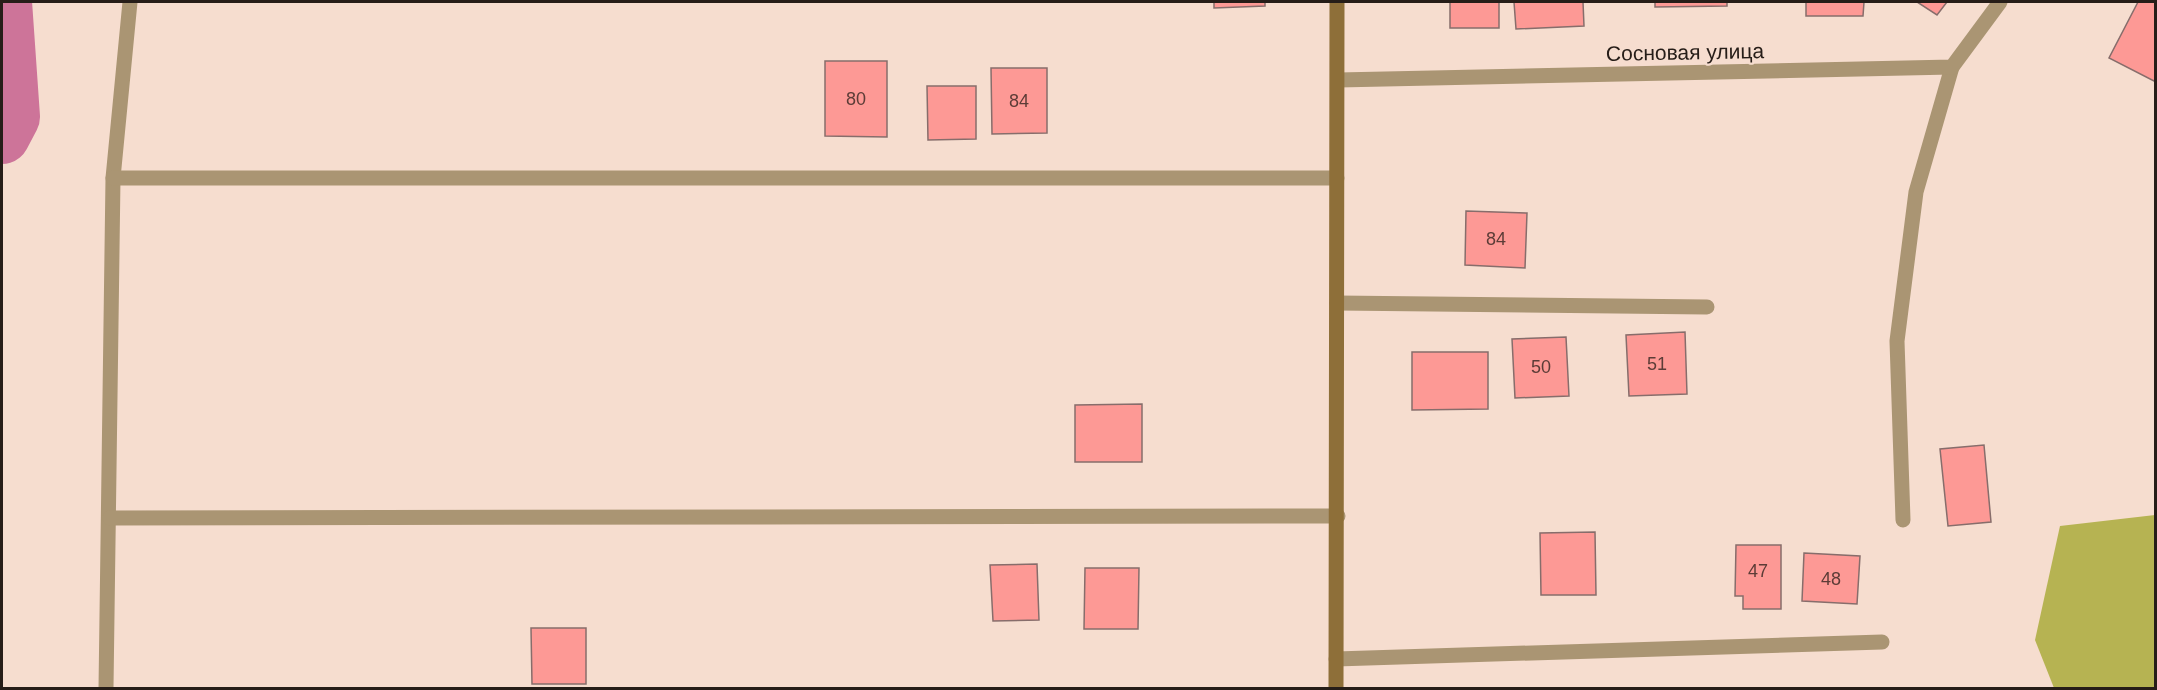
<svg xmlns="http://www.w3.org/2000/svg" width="2157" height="690" font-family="Arial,sans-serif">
	<rect width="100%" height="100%" fill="#f6ddcf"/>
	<!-- forest -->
	<polygon fill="#b6b352" points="2155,515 2155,688 2054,688 2035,640 2060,526"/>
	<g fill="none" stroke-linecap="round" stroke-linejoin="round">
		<!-- river -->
		<polyline stroke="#cd7499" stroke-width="56" points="2,136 12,117 4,2"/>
	</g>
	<!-- building -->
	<g fill="#fd9995" stroke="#876d6b" stroke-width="1.5">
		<polygon points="1214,2 1265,2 1265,6 1214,8"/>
		<rect x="1450" y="2" width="49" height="26"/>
		<polygon points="1514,2 1583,2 1584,26 1516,29"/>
		<polygon points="1655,2 1727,2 1727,6 1655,7"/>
		<polygon points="1806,2 1864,2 1863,16 1806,16"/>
		<polygon points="1917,2 1947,2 1937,15"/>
		<polygon points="2138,2 2156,2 2156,78 2154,81 2109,58"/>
		<polygon points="825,61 887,61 887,137 825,136"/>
		<polygon points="991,68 1047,68 1047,133 992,134"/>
		<polygon points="927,86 976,86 976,139 928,140"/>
		<polygon points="1466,211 1527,213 1525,268 1465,265"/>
		<polygon points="1685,332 1687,394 1629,396 1626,335"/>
		<polygon points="1566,337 1569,396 1515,398 1512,339"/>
		<polygon points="1412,352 1488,352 1488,409 1412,410"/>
		<polygon points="1142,404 1142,462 1075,462 1075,405"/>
		<polygon points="1984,445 1991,522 1948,526 1940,449"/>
		<polygon points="1595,532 1596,595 1541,595 1540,533"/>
		<polygon points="1736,545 1781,545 1781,609 1743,609 1743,596 1735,596"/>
		<polygon points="1804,553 1860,556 1857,604 1802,601"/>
		<polygon points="1037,564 1039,620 993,621 990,565"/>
		<polygon points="1085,568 1139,568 1138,629 1084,629"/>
		<polygon points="531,628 586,628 586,684 532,684"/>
	</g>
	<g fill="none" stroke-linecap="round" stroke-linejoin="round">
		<!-- lane -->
		<g stroke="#aa9573" stroke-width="15">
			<polyline points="1337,303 1707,307"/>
			<polyline points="1903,520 1897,341 1916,192 1952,67"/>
			<polyline points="106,688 113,178 130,2"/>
		</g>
		<!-- street -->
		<g stroke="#aa9573" stroke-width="15">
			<polyline points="1338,80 1952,67 2000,2"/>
			<polyline points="113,178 1337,178"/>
			<polyline points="110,518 1338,516"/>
			<polyline points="1336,659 1882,642"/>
		</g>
		<!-- secondary -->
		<polyline stroke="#8e6f39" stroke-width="15" points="1336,688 1337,2"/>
	</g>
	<g text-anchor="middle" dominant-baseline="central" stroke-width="4.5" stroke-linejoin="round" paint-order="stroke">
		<!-- number labels -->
		<g font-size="18" fill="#5c3c37">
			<text x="856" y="99">80</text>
			<text x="1019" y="101">84</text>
			<text x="1496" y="239">84</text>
			<text x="1657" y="364">51</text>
			<text x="1541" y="367">50</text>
			<text x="1758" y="571">47</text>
			<text x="1831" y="579">48</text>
		</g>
		<!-- street labels -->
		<g font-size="21" fill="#261d18" stroke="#f6ddcf">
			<text transform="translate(1685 52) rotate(-1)">Сосновая улица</text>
		</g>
	</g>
	<!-- border -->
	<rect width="2157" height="690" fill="none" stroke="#261d18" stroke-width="6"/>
</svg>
